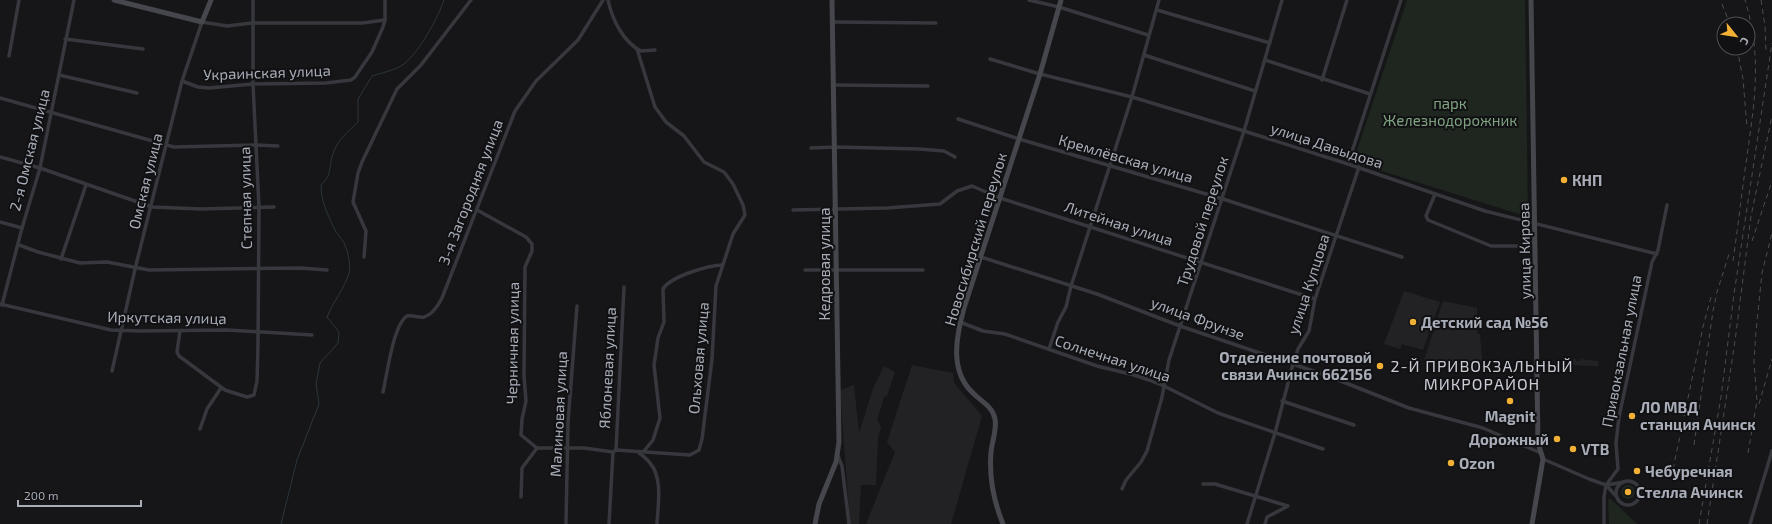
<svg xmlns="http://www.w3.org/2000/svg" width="1772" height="524" font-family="'Exo 2',sans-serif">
	<rect width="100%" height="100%" fill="#161618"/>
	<!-- built -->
	<g fill="#222225">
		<polygon points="1404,291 1440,302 1423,350 1402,344 1400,349 1384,344"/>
		<polygon points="1443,301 1477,308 1477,334 1480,334 1483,371 1464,372 1424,360"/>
		<polygon points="1568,359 1576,359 1576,361 1580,361 1580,359 1598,361 1598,366 1560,365 1560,361 1567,361"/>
		<polygon points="912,365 953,373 954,383 982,416 951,524 866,524 895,452 887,442"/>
		<polygon points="884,366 895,372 887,396 884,397 877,420 881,427 878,438 876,485 861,485 859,524 850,524 840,390 854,385 859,433 874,386"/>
	</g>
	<!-- green -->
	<g fill="#1e261f">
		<polygon points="1407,0 1525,0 1528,217 1353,162"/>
		<circle cx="1628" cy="492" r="7"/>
		<polygon points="1608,499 1611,499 1637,524 1609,524"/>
	</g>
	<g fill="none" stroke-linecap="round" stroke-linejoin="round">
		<!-- stream -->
		<path stroke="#2c353c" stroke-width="1" d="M281 524 297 460 319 404 316 384 320 363 338 343 339 332 327 317C333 302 344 289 349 273 351 265 348 251 344 243 342 238 336 234 334 228 327 213 321 201 321 185 333 174 328 167 333 154 337 140 348 132 358 122V99L372 76C381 73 396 70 404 64 419 52 438 18 444 0"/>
		<!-- street -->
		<g stroke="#37383d" stroke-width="3.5">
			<path d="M608 0C612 19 623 42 641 51L655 50"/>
			<polyline points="1029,0 1059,7 1148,35"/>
			<polyline points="1157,10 1270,43"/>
			<polyline points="833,22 936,23"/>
			<polyline points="65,39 143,49"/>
			<polyline points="1144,55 1255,91"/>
			<polyline points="9,56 19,0"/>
			<polyline points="990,59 1040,74 1132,97 1244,131 1348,164 1485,211 1657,254"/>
			<polyline points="1265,60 1370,94"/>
			<polyline points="59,75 137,93"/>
			<polyline points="1322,80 1347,0"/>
			<polyline points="182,81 198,87 209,88 253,84 326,83 351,80 355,77 372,52 383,27 385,20 385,0"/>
			<polyline points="834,85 928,86"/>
			<polyline points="0,98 174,147 256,145 278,146"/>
			<polyline points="958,119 1019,139 1223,199 1402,257"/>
			<polyline points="811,148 835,147 919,149 944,151 955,157"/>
			<polyline points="0,157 40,168 152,207 201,209 274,207"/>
			<polyline points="1348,164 1401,0"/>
			<polyline points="1435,194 1426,216 1428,220 1491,246 1519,246 1535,242"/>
			<polyline points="477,210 526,237 532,244 532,251 525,267 524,376 526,401 522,419 521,435 537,448 522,468 521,497"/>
			<polyline points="793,210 887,208 940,204 957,191 972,186 1000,198 1315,299"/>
			<polyline points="0,222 22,228"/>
			<polyline points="19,245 38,252 80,263 107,262 149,270 300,268 327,270"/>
			<polyline points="364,257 366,231 353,202 358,173 362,162 397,89 421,65 471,0"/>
			<polyline points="981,257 1097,294 1180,326 1328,376 1409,408 1483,428 1541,453"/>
			<polyline points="61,259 86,185"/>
			<polyline points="805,270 923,270"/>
			<polyline points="0,304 111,330 139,331 227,330 312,335"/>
			<polyline points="2,305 22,228 40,168 74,0"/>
			<polyline points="960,322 983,331 1005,334 1097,366 1134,375 1149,380 1164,386 1218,413 1323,449"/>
			<polyline points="180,331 177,352 179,356 225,390 247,397 254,395 257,381 258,345 259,207 253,84 253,0"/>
			<polyline points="1049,349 1058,322 1066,307 1071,286 1132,97 1159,0"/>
			<polyline points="112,371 135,269 182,81 202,22 227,26 252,23 362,23 385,20"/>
			<path d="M383 392C387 375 393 325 407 316 413 315 419 318 424 317 432 315 439 304 442 298L515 111 536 81 578 40 603 0"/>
			<polyline points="1282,401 1354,425"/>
			<polyline points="200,429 207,409 221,388"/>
			<polyline points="537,448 584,448 613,452 616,450 690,455 699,450 702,439 712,359 716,286 733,234 745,215 743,205 733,184 724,172 704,162 684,136 666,122 655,107 637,49"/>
			<polyline points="616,450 624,287"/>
			<path d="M644 451 653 440 660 418 654 365 658 338 664 322 663 289C671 276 707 266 722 265"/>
			<path d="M638 452C642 455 647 459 650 463 663 478 658 505 657 524"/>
			<polyline points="838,456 842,466 849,524"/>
			<polyline points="1543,459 1589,479 1606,485 1624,482"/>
			<circle cx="1628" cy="493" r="12"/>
			<polyline points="1203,484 1215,484 1288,506 1267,517 1265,524"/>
			<polyline points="1606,485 1616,496"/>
			<polyline points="1122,489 1126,480 1141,462 1147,451 1162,397 1169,360 1244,131 1282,0"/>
			<polyline points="566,523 568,422 577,306"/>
			<polyline points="609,524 613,452"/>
			<polyline points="1247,524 1275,433 1293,364 1298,349 1309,331 1315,299 1359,167"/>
			<polyline points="1604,524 1604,497 1606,485 1618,469 1616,443 1619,417 1652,262 1658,250 1667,205"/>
			<polyline points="1750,524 1772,451"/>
		</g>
		<!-- secondary -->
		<g stroke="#45474d" stroke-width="5">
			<polyline points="114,0 202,22 211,0"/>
			<polyline points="1531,0 1538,443 1543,459 1532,524"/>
			<polyline points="815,524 819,504 836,462 839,442 832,0"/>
			<path d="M1003 524C994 502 989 476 991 452 992 442 997 429 995 419 993 407 982 402 974 394 949 372 956 337 964 308L1040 74 1061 0"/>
		</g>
		<!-- rail -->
		<g stroke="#4a4c52" stroke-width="1" stroke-dasharray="5 4" stroke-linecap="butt">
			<polyline points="1761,0 1765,26 1766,52"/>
			<polyline points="1722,4 1730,24"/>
			<polyline points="1737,48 1743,79 1747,127"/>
			<polyline points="1752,241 1772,181"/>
			<path d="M1733 261C1738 226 1742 191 1747 156 1755 99 1762 56 1745 0"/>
			<polyline points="1759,404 1772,359"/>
			<polyline points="1694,445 1713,311 1717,292 1730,251"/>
			<polyline points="1748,453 1757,401 1754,362 1756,331 1762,273 1772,233"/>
			<polyline points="1673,469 1703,327 1711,297"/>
			<polyline points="1699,524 1721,397 1734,294 1772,43"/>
			<polyline points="1707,524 1735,341 1751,216 1772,116"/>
		</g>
	</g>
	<!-- markers -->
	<g fill="#f2b134" stroke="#111113" stroke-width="1.5">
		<circle cx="1564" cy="180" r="4"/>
		<circle cx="1413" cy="322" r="4"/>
		<circle cx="1380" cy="366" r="4"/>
		<circle cx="1510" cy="401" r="4"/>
		<circle cx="1632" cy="416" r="4"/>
		<circle cx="1557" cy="439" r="4"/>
		<circle cx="1573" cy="449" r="4"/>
		<circle cx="1451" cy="463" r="4"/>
		<circle cx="1637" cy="471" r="4"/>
		<circle cx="1628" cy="492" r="4"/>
	</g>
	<g text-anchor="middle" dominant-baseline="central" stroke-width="4" stroke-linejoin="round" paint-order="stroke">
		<!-- street labels -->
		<g font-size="15" fill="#a8adb8" stroke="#111113">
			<text transform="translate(267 72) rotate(-2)">Украинская улица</text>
			<text transform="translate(1327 145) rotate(18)">улица Давыдова</text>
			<text transform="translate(29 150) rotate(-76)">2-я Омская улица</text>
			<text transform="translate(1126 158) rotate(16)">Кремлёвская улица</text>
			<text transform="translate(145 181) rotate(-76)">Омская улица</text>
			<text transform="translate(470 192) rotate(-69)">3-я Загородняя улица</text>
			<text transform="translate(245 198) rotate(-91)">Степная улица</text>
			<text transform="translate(1202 221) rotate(-72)">Трудовой переулок</text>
			<text transform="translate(1119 223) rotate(18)">Литейная улица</text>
			<text transform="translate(975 239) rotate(-73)">Новосибирский переулок</text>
			<text transform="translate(1524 251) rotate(-91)">улица Кирова</text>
			<text transform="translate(824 264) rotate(-90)">Кедровая улица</text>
			<text transform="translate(1308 284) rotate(-72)">улица Купцова</text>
			<text transform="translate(167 317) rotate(1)">Иркутская улица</text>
			<text transform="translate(1198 318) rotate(20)">улица Фрунзе</text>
			<text transform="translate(512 343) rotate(-89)">Черничная улица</text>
			<text transform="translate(1621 351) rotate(-79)">Привокзальная улица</text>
			<text transform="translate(698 358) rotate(-85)">Ольховая улица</text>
			<text transform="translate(1113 358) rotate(18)">Солнечная улица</text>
			<text transform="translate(607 368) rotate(-87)">Яблоневая улица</text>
			<text transform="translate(558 414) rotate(-87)">Малиновая улица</text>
		</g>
		<!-- park labels -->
		<g font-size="15" fill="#7fa381" stroke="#111113">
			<text x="1450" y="103">парк<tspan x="1450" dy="17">Железнодорожник</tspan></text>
		</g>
		<!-- poi labels -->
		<g font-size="15" font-weight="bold" fill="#a8adb8" stroke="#111113" text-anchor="start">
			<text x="1572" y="180">КНП</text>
			<text x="1421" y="322">Детский сад №56</text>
			<text x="1372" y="357" text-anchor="end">Отделение почтовой<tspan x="1372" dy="17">связи Ачинск 662156</tspan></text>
			<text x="1640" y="407">ЛО МВД<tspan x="1640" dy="17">станция Ачинск</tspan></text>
			<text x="1510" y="416" text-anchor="middle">Magnit</text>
			<text x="1549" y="439" text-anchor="end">Дорожный</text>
			<text x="1581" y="449">VTB</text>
			<text x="1459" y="463">Ozon</text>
			<text x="1645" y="471">Чебуречная</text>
			<text x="1636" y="492">Стелла Ачинск</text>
		</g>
		<!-- neighbourhood labels -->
		<g font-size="16" letter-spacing="1" fill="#c9ccd4" stroke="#111113">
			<text x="1482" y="365">2-Й ПРИВОКЗАЛЬНЫЙ<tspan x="1482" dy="18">МИКРОРАЙОН</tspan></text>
		</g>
	</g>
	<!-- north arrow -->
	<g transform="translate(1736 36) rotate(120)"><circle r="19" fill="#111113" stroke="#4d4f55"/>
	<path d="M0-3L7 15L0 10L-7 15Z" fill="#f2b134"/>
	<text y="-6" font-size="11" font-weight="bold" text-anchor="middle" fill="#a8adb8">С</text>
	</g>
	<!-- scale -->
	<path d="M18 500v6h123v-6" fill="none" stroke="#a8adb8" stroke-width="2"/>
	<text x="24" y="500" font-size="12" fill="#a8adb8" stroke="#111113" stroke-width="3" paint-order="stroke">200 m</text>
</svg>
